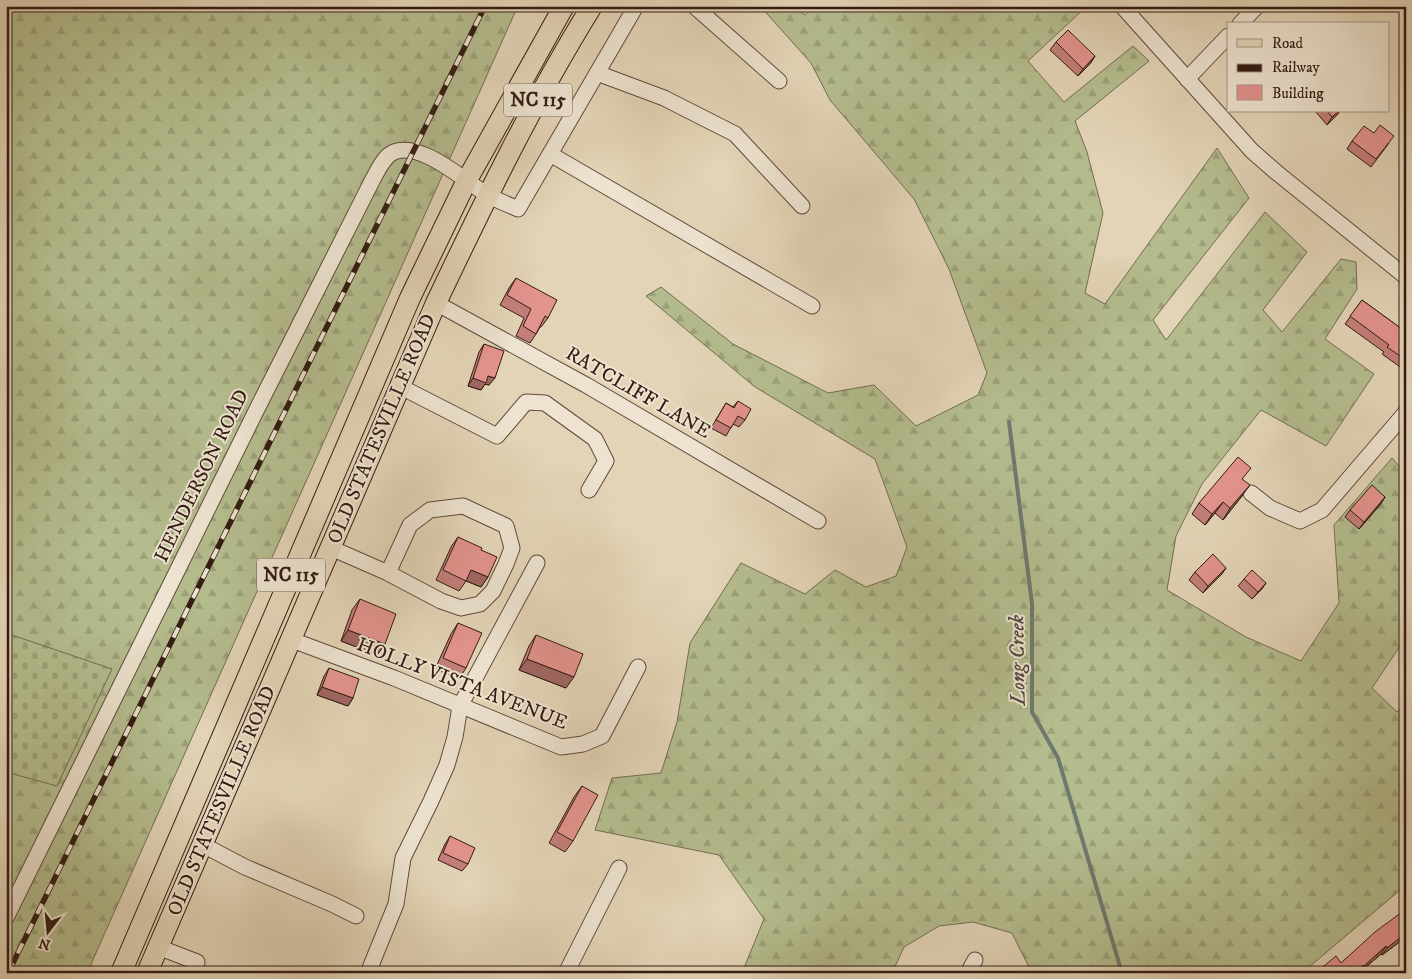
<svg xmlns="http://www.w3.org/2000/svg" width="1412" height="979" font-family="'IM FELL DW Pica',serif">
	<defs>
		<pattern id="forest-firs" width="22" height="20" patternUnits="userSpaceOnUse" patternTransform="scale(1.25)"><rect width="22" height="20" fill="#b4bc8e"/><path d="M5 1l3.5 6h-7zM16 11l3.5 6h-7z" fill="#9ba179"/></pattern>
		<pattern id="cemetery-stones" width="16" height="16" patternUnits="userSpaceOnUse" patternTransform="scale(1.25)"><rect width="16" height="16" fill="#b4bc8e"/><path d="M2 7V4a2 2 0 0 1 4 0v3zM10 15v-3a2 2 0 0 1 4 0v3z" fill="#9ba179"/></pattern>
	</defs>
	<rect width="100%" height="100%" fill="#e3d4b7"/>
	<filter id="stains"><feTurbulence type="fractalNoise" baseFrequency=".004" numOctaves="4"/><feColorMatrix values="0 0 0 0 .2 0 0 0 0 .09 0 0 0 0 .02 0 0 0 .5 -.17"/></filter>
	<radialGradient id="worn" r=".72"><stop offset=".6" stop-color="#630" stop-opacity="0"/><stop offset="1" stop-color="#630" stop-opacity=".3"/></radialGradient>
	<!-- forest -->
	<g fill="url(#forest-firs)" stroke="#746c50">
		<polygon points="6,6 514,6 516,10 87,973 6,973"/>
		<polygon points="760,6 791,6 805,15 813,6 982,6 989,12 997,6 1087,6 1028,61 1064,102 1133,46 1149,61 1075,121 1087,152 1103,213 1085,293 1105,304 1217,148 1249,198 1153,320 1166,340 1265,212 1307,252 1263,310 1282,332 1341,259 1356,262 1357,289 1325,339 1374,374 1326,446 1261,410 1202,484 1176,536 1167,590 1246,637 1301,661 1339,603 1334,525 1392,458 1406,474 1406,637 1372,688 1397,712 1406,702 1406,885 1302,973 1032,973 1012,933 973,922 939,926 904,947 892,973 742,973 764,919 719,855 595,830 612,778 661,773 677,722 690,643 741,563 805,594 835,570 866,587 896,576 907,547 875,459 755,387 646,296 661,287 733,344 828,393 874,385 916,426 978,395 987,373 949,269 914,199 830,100 811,63"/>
	</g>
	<!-- cemetery -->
	<polygon fill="url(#cemetery-stones)" stroke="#746c50" points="6,633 112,669 57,786 6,772"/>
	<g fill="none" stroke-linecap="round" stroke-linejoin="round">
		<!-- stream -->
		<polyline stroke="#6e796d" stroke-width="4" points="1009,422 1032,604 1032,712 1058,758 1122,973"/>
		<!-- minor casing -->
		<g stroke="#5f493b" stroke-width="17">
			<g id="minor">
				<polyline points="694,6 779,81"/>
				<polyline points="1122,6 1252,151 1276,172 1406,277"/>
				<polyline points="1240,24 1257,6"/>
				<polyline points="597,73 664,98 735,134 802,206"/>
				<polyline points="1187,79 1228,36"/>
				<polyline points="550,154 812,306"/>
				<polyline points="436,303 586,385 818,521"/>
				<polyline points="401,387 497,436 526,402 545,403 595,439 606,461 589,490"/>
				<polyline points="1251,493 1270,508 1300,521 1322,510 1406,412"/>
				<polyline points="331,548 388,573 441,601 461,608 480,604 493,591 506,564 512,548 506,526 463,506 430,510 410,525 388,573"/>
				<polyline points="292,640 394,678 561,747 583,744 602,736 638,667"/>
				<polyline points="203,845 245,867 332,904 356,916"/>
				<path d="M6 918 255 413 373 179C378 170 384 156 394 152 421 141 465 181 486 194 496 200 507 204 518 209L636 6"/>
				<polyline points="158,947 197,962 193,973"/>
				<polyline points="368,973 396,904 403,858 431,801 447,765 455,737 460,706 537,563"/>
				<polyline points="566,973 619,868"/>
				<polyline points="968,973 975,960"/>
			</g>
		</g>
		<!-- major casing -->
		<g stroke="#331b12" stroke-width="22">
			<g id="major">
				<polyline points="121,973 410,298 467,180 564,6"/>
				<path d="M147 973 436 303C484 202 533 101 592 6"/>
			</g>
		</g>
		<!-- minor -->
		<use href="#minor" stroke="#ede3d0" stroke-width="15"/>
		<!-- major -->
		<use href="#major" stroke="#e3d4b7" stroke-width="20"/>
		<!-- rail casing -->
		<g stroke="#331b12" stroke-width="5.5">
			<polyline id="rail" points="8,973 485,6"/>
		</g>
		<!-- rail -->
		<use href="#rail" stroke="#ede3d0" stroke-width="4" stroke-dasharray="11" stroke-linecap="butt"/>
	</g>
	<!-- wall -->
	<g fill="#c37e7a" stroke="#331b12">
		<polygon points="1056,42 1095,56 1090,64 1078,76 1050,50"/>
		<polygon points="1315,111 1340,111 1338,114 1327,125"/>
		<polygon points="1352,141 1389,143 1371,167 1347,149"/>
		<polygon points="516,278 548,318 541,327 540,327 536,334 530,343 516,336 524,318 500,305 509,288"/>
		<polygon points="1362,300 1406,332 1406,365 1403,369 1382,354 1384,352 1345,324"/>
		<polygon points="484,344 489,385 485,384 481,390 468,386 479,352"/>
		<polygon points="738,401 745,420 739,427 733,424 726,436 711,428 726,403 733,407"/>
		<polygon points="1243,480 1242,496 1223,520 1215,513 1205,525 1192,514 1199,503"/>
		<polygon points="1385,497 1380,505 1359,529 1345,517 1350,510"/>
		<polygon points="458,537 481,550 488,577 481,587 466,581 459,591 436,580 451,547"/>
		<polygon points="1226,568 1221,575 1203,593 1189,580 1195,572"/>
		<polygon points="1244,579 1266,583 1261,590 1252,599 1238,586"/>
		<polygon points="360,599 385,644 377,655 341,641 352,610"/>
		<polygon points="458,623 466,668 459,679 435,669 451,634"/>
		<polygon points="536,635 566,688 519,670 529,646"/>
		<polygon points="329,668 353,698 348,706 317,695 324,676"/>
		<polygon points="582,786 573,841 565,852 549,843 574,797"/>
		<polygon points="450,836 468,864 462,871 438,860 445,844"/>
		<polygon points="1406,909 1406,937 1382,955 1381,954 1359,973 1317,973 1319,970 1341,963"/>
	</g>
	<!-- shaded-wall -->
	<g fill="#9f6763" stroke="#331b12">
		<polygon points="1095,56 1090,64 1078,76 1083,69"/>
		<polygon points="1339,111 1340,111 1338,114 1327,125 1332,117"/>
		<polygon points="488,376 495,378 489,385 485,384 481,390 468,386 473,378"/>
		<polygon points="1250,485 1242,496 1223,520 1230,508"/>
		<polygon points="1385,497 1380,505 1359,529 1364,522"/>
		<polygon points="1223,502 1215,513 1205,525 1212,514"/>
		<polygon points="1226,568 1221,575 1203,593 1208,586"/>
		<polygon points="471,570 488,577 481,587 464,580"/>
		<polygon points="1266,583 1261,590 1252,599 1258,592"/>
		<polygon points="348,630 385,644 377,655 341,641"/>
		<polygon points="527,659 574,677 566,688 519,670"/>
		<polygon points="322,687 353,698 348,706 317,695"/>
		<polygon points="1406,933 1406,937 1382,955 1387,948"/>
		<polygon points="1386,946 1381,954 1359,973 1364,966"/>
		<polygon points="1363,965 1357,973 1354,973"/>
	</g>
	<!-- building -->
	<g fill="#e3938e" stroke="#331b12">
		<polygon points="1068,30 1095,56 1083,69 1056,42"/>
		<polygon points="1327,111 1339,111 1332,117"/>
		<polygon points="1380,125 1394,136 1376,159 1352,141 1364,126 1374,133"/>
		<polygon points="516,278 557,300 548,318 545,316 536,334 523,326 531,309 507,295"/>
		<polygon points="1362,300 1406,332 1406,360 1387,347 1389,345 1350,316"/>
		<polygon points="484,344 504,351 495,378 488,376 486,383 473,378"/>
		<polygon points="738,401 751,409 745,420 738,416 731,428 716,420 726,403 734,408"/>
		<polygon points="1238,457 1251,468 1242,479 1250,485 1230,508 1223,502 1212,514 1199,503"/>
		<polygon points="1372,485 1385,497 1364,522 1350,510"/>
		<polygon points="458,537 482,548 481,550 497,557 488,577 471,570 466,581 443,570"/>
		<polygon points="1213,554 1226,568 1208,586 1195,572"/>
		<polygon points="1252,570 1266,583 1258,592 1244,579"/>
		<polygon points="360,599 396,614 385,644 348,630"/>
		<polygon points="458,623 482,633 466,668 443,658"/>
		<polygon points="536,635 583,654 574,677 527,659"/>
		<polygon points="329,668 359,679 353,698 322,687"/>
		<polygon points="582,786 598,795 573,841 557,832"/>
		<polygon points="450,836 475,848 468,864 443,853"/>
		<polygon points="1406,909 1406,933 1387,948 1386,946 1364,966 1363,965 1354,973 1322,973 1319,970 1336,956 1341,963 1375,932"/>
	</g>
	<g text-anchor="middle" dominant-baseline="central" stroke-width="4" stroke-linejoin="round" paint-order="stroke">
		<!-- shield labels -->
		<g fill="#ede3d0" stroke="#6b574b" stroke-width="1">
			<rect x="504" y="83.5" width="68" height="33" rx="4"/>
			<rect x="257" y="558.5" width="68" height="33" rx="4"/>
		</g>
		<g font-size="19" font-weight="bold" fill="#331b12">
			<text x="538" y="100">NC 115</text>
			<text x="291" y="575">NC 115</text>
		</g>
		<!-- street labels -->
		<g font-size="20" fill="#331b12" stroke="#ede3d0">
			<text transform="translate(638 393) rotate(30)">RATCLIFF LANE</text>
			<text transform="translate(382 429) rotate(-67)">OLD STATESVILLE ROAD</text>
			<text transform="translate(202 476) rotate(-64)">HENDERSON ROAD</text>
			<text transform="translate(462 684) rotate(21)">HOLLY VISTA AVENUE</text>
			<text transform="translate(222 801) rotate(-67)">OLD STATESVILLE ROAD</text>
		</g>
		<!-- water labels -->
		<g font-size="21" font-style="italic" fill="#514a40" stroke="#ede3d0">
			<text transform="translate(1018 660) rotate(-91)">Long Creek</text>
		</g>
	</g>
	<!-- margin -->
	<rect width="1412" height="979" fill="none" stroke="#e3d4b7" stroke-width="25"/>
	<rect x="8" y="8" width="1397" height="964" fill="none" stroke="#331b12" stroke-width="2.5"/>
	<rect x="12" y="12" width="1387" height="954" fill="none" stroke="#331b12"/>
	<!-- legend -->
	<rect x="1227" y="22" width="162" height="90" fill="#ede3d0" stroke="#a39384"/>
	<rect x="1237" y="39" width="25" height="8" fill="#e3d4b7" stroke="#a39384"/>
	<text x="1272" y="48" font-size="15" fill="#331b12">Road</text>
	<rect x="1237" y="64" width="25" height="8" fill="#331b12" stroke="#a39384"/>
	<text x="1272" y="72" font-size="15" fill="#331b12">Railway</text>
	<rect x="1237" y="85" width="25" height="15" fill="#e3938e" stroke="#a39384"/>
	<text x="1272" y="98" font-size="15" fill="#331b12">Building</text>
	<!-- north arrow -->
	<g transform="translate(48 932) rotate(196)" stroke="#ede3d0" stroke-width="4" paint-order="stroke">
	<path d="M0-4L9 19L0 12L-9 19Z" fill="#331b12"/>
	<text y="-8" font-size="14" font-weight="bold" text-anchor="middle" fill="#331b12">N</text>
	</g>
	<rect width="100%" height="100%" filter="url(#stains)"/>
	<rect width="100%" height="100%" fill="url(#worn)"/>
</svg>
